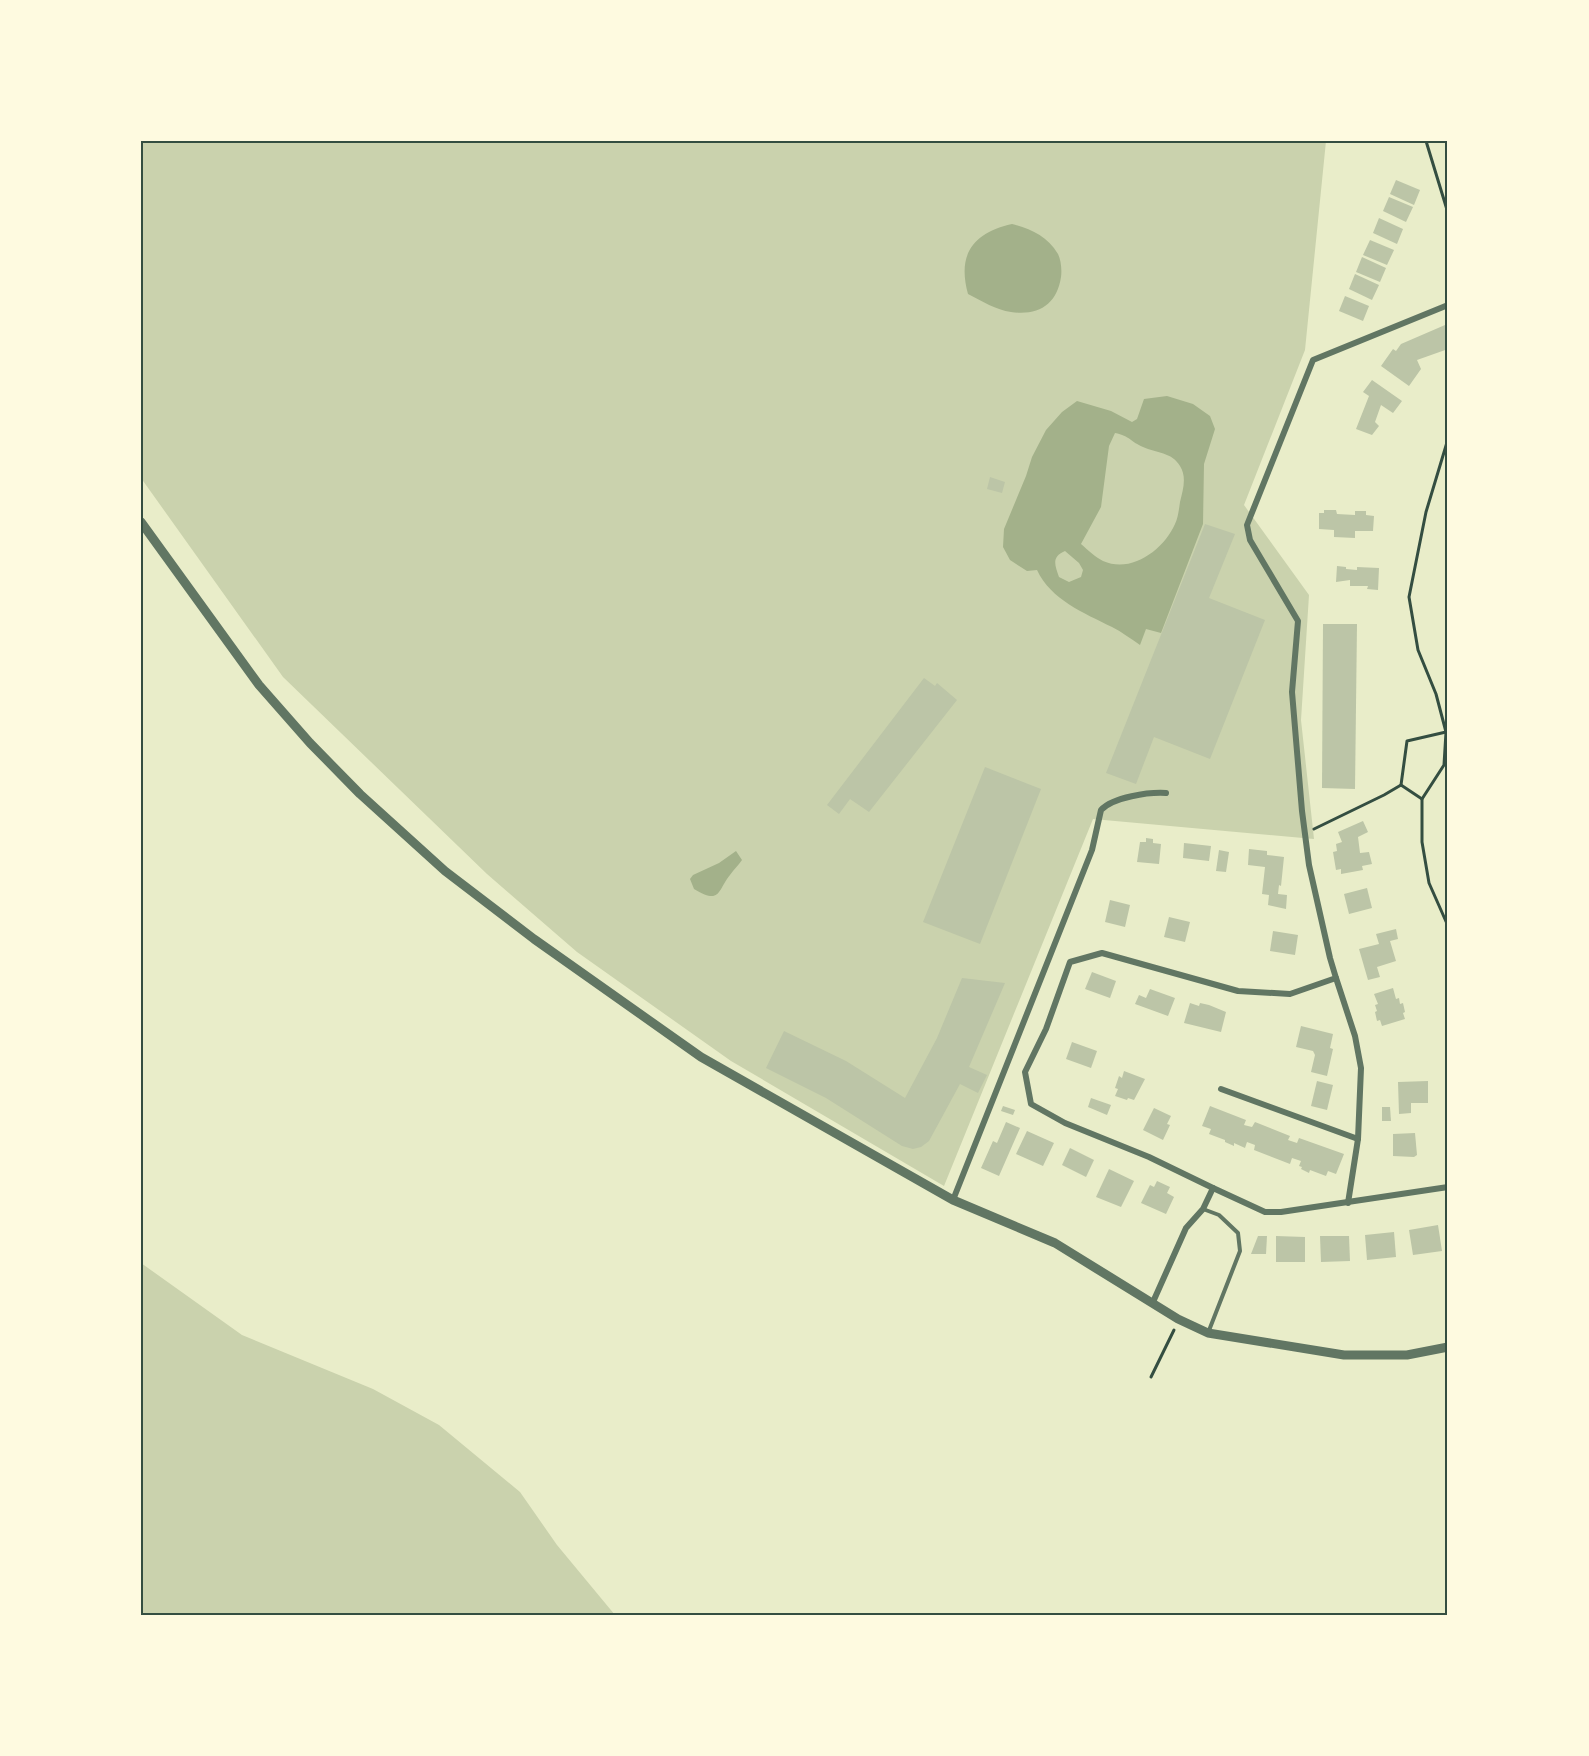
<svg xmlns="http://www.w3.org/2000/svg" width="1589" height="1756" font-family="Jost,sans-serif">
	<rect width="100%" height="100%" fill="#e9edc9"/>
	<!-- green -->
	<g fill="#cad2ad">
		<polygon points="141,141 1326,141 1305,350 1244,505 1309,595 1301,720 1314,839 1093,819 944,1186 731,1061 577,952 487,874 283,677 141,478"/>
		<polygon points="141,1263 242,1335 373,1389 439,1425 520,1492 557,1545 615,1615 141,1615"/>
	</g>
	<!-- water -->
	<g fill="#a3b18a" fill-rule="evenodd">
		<path d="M1012 224C1031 229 1047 236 1058 254 1061 260 1062 270 1061 277 1057 304 1039 316 1011 312 996 310 982 301 968 294 957 254 973 233 1012 224Z"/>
		<path d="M1167 396 1193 404 1210 416 1215 429 1204 464 1203 524 1161 633 1146 629 1140 645C1131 639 1122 632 1112 627 1084 613 1051 600 1037 570L1027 571 1010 560 1003 547 1004 529 1026 476 1032 457 1046 430 1062 412 1077 401 1111 411 1132 422 1137 419 1144 399ZM1115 433C1130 436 1131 442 1143 447 1156 453 1172 452 1180 466 1187 477 1183 490 1180 502 1179 509 1178 518 1175 524 1164 549 1132 574 1103 561 1095 557 1088 550 1081 544L1101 507 1109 446ZM1065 551 1079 563 1083 570 1081 577 1069 582 1059 577C1055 565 1051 557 1065 551Z"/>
		<path d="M736 851 742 860C738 866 734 869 730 875 717 891 721 905 694 889L690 879 693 875 719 863Z"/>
	</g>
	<!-- building -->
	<g fill="#bcc5a7">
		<polygon points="1396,180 1420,190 1414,205 1390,194"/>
		<polygon points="1389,197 1413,207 1406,222 1383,211"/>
		<polygon points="1379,218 1403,229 1397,244 1373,233"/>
		<polygon points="1370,240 1394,250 1387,265 1363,255"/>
		<polygon points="1362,257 1386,268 1380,282 1356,272"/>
		<polygon points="1355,274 1379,285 1372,300 1349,289"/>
		<polygon points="1345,296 1369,306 1363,321 1339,311"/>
		<polygon points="1445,325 1448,332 1448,349 1417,360 1421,369 1409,386 1381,366 1393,349 1396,351 1401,344"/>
		<polygon points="1372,380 1402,401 1393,413 1381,405 1375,422 1379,426 1372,435 1356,429 1369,396 1363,392"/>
		<polygon points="990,477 1005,482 1002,493 987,489"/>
		<polygon points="1324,510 1336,510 1337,514 1355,515 1355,511 1366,511 1366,515 1374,516 1373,531 1355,531 1355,538 1334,537 1334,530 1319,529 1319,513 1324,513"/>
		<polygon points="1205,524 1235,534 1209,598 1265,620 1210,759 1154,737 1136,784 1106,773"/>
		<polygon points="1337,566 1346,567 1346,569 1357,570 1357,567 1379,568 1378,590 1367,589 1368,586 1350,586 1350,580 1336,582"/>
		<polygon points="1323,624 1357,624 1355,789 1322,788"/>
		<polygon points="924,678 935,686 937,683 957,700 869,812 850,799 839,814 827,805"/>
		<polygon points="985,767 1041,789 980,944 923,922"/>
		<polygon points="1363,821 1368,832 1358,837 1360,853 1369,852 1372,864 1362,866 1363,870 1341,874 1341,869 1336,870 1333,852 1337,851 1336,844 1342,842 1338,832"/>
		<polygon points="1146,838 1153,839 1153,843 1161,844 1159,864 1137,862 1140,842 1146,842"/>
		<polygon points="1184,843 1211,846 1209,861 1183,858"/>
		<polygon points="1249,849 1267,851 1267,855 1284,857 1281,886 1279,885 1278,894 1287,895 1286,909 1268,905 1269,895 1262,894 1265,867 1248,865"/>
		<polygon points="1219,850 1229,852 1226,872 1216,871"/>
		<polygon points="1367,888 1372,908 1349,914 1344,894"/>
		<polygon points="1110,900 1130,905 1125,927 1105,922"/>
		<polygon points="1169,917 1190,922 1185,942 1164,937"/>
		<polygon points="1396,929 1398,939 1390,941 1396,961 1377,967 1380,977 1368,980 1359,949 1379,944 1376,934"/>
		<polygon points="1273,931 1298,935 1295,955 1270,951"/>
		<polygon points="1092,972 1116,981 1110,998 1085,989"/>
		<polygon points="962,978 1005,983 969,1067 987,1075 978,1093 960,1084 929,1141 921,1147 913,1149 902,1146 826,1098 766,1068 784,1031 846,1061 905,1098 937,1038"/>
		<polygon points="1393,988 1396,999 1399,998 1400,1004 1403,1003 1405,1012 1403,1013 1405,1019 1382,1026 1380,1020 1377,1021 1375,1012 1377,1011 1375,1005 1378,1004 1374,994"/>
		<polygon points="1150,989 1175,998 1168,1016 1135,1004 1139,995 1146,998"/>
		<polygon points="1190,1003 1199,1006 1200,1003 1209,1005 1226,1012 1221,1032 1184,1023"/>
		<polygon points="1301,1026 1333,1034 1330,1048 1333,1049 1327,1076 1311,1072 1315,1055 1313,1051 1296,1047"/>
		<polygon points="1072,1042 1097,1051 1091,1068 1066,1059"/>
		<polygon points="1124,1071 1145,1079 1134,1100 1128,1098 1127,1100 1115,1096 1118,1089 1115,1088 1119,1076 1122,1078"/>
		<polygon points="1317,1081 1333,1085 1327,1110 1311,1106"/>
		<polygon points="1428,1081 1428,1103 1411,1103 1411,1113 1399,1114 1398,1082"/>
		<polygon points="1091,1098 1111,1105 1107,1115 1088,1107"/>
		<polygon points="1003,1106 1015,1110 1013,1115 1001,1111"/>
		<polygon points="1210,1106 1246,1120 1244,1125 1252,1127 1255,1122 1290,1136 1288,1140 1297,1143 1299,1138 1344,1154 1336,1174 1328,1171 1326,1176 1310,1170 1309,1173 1301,1169 1302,1167 1299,1166 1301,1161 1292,1158 1290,1164 1254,1150 1255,1145 1247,1142 1245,1148 1234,1143 1234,1146 1225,1142 1225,1140 1209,1134 1211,1129 1202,1126"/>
		<polygon points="1382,1107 1390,1107 1391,1121 1382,1121"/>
		<polygon points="1154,1108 1171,1116 1167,1124 1170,1125 1163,1140 1143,1130"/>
		<polygon points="1006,1122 1020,1128 999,1176 981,1168 993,1141 997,1143"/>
		<polygon points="1027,1131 1054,1143 1043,1166 1016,1154"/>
		<polygon points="1415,1133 1417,1155 1414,1157 1393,1156 1393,1134"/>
		<polygon points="1070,1148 1094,1160 1086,1177 1062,1165"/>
		<polygon points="1109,1169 1134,1181 1121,1207 1096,1197"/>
		<polygon points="1157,1181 1170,1187 1167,1193 1174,1197 1166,1214 1141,1203 1150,1185 1154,1187"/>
		<polygon points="1438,1225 1442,1251 1413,1255 1409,1230"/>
		<polygon points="1394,1232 1396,1257 1367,1260 1365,1235"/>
		<polygon points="1258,1236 1267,1236 1266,1254 1251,1254"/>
		<polygon points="1276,1236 1305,1237 1305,1262 1276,1262"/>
		<polygon points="1320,1236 1349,1236 1350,1261 1321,1262"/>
	</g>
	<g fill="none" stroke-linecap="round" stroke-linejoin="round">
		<!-- path -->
		<g stroke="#344e41" stroke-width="3">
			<polyline points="1426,141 1448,213"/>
			<polyline points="1448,439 1426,512 1409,597 1418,650 1436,694 1446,732 1444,765 1422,799 1422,842 1429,883 1448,926"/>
			<polyline points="1401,785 1422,799"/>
			<polyline points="1314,829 1384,795 1401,785 1407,741 1446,732"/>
			<polyline points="1151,1377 1174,1330"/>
		</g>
		<!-- service -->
		<polyline stroke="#617663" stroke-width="4" points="1203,1209 1219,1215 1238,1233 1240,1251 1208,1333"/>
		<!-- minor -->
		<g stroke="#617663" stroke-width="6">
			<polyline points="1336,978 1355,1036 1361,1068 1358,1139 1348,1203"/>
			<polyline points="1221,1089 1358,1139"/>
			<polyline points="1213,1188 1265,1212 1281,1212 1448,1187"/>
			<path d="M953 1200 1092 850 1101 810C1113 797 1149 792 1166 793"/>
			<polyline points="1153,1302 1186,1228 1203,1209 1213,1188 1149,1157 1065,1123 1031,1104 1025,1072 1046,1029 1070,962 1102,953 1238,991 1290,994 1336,978 1330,958 1309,865 1302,811 1292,692 1298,621 1250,540 1247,525 1313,360 1448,305"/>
		</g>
		<!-- tertiary -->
		<polyline stroke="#617663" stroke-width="9" points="141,522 259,685 310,743 360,794 445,871 534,939 701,1057 953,1200 1055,1243 1178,1319 1208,1333 1344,1355 1407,1355 1448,1347"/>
	</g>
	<!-- border -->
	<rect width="1589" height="1756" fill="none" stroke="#fefae0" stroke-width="285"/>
	<rect x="142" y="142" width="1304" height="1472" fill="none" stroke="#344e41" stroke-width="2"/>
</svg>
